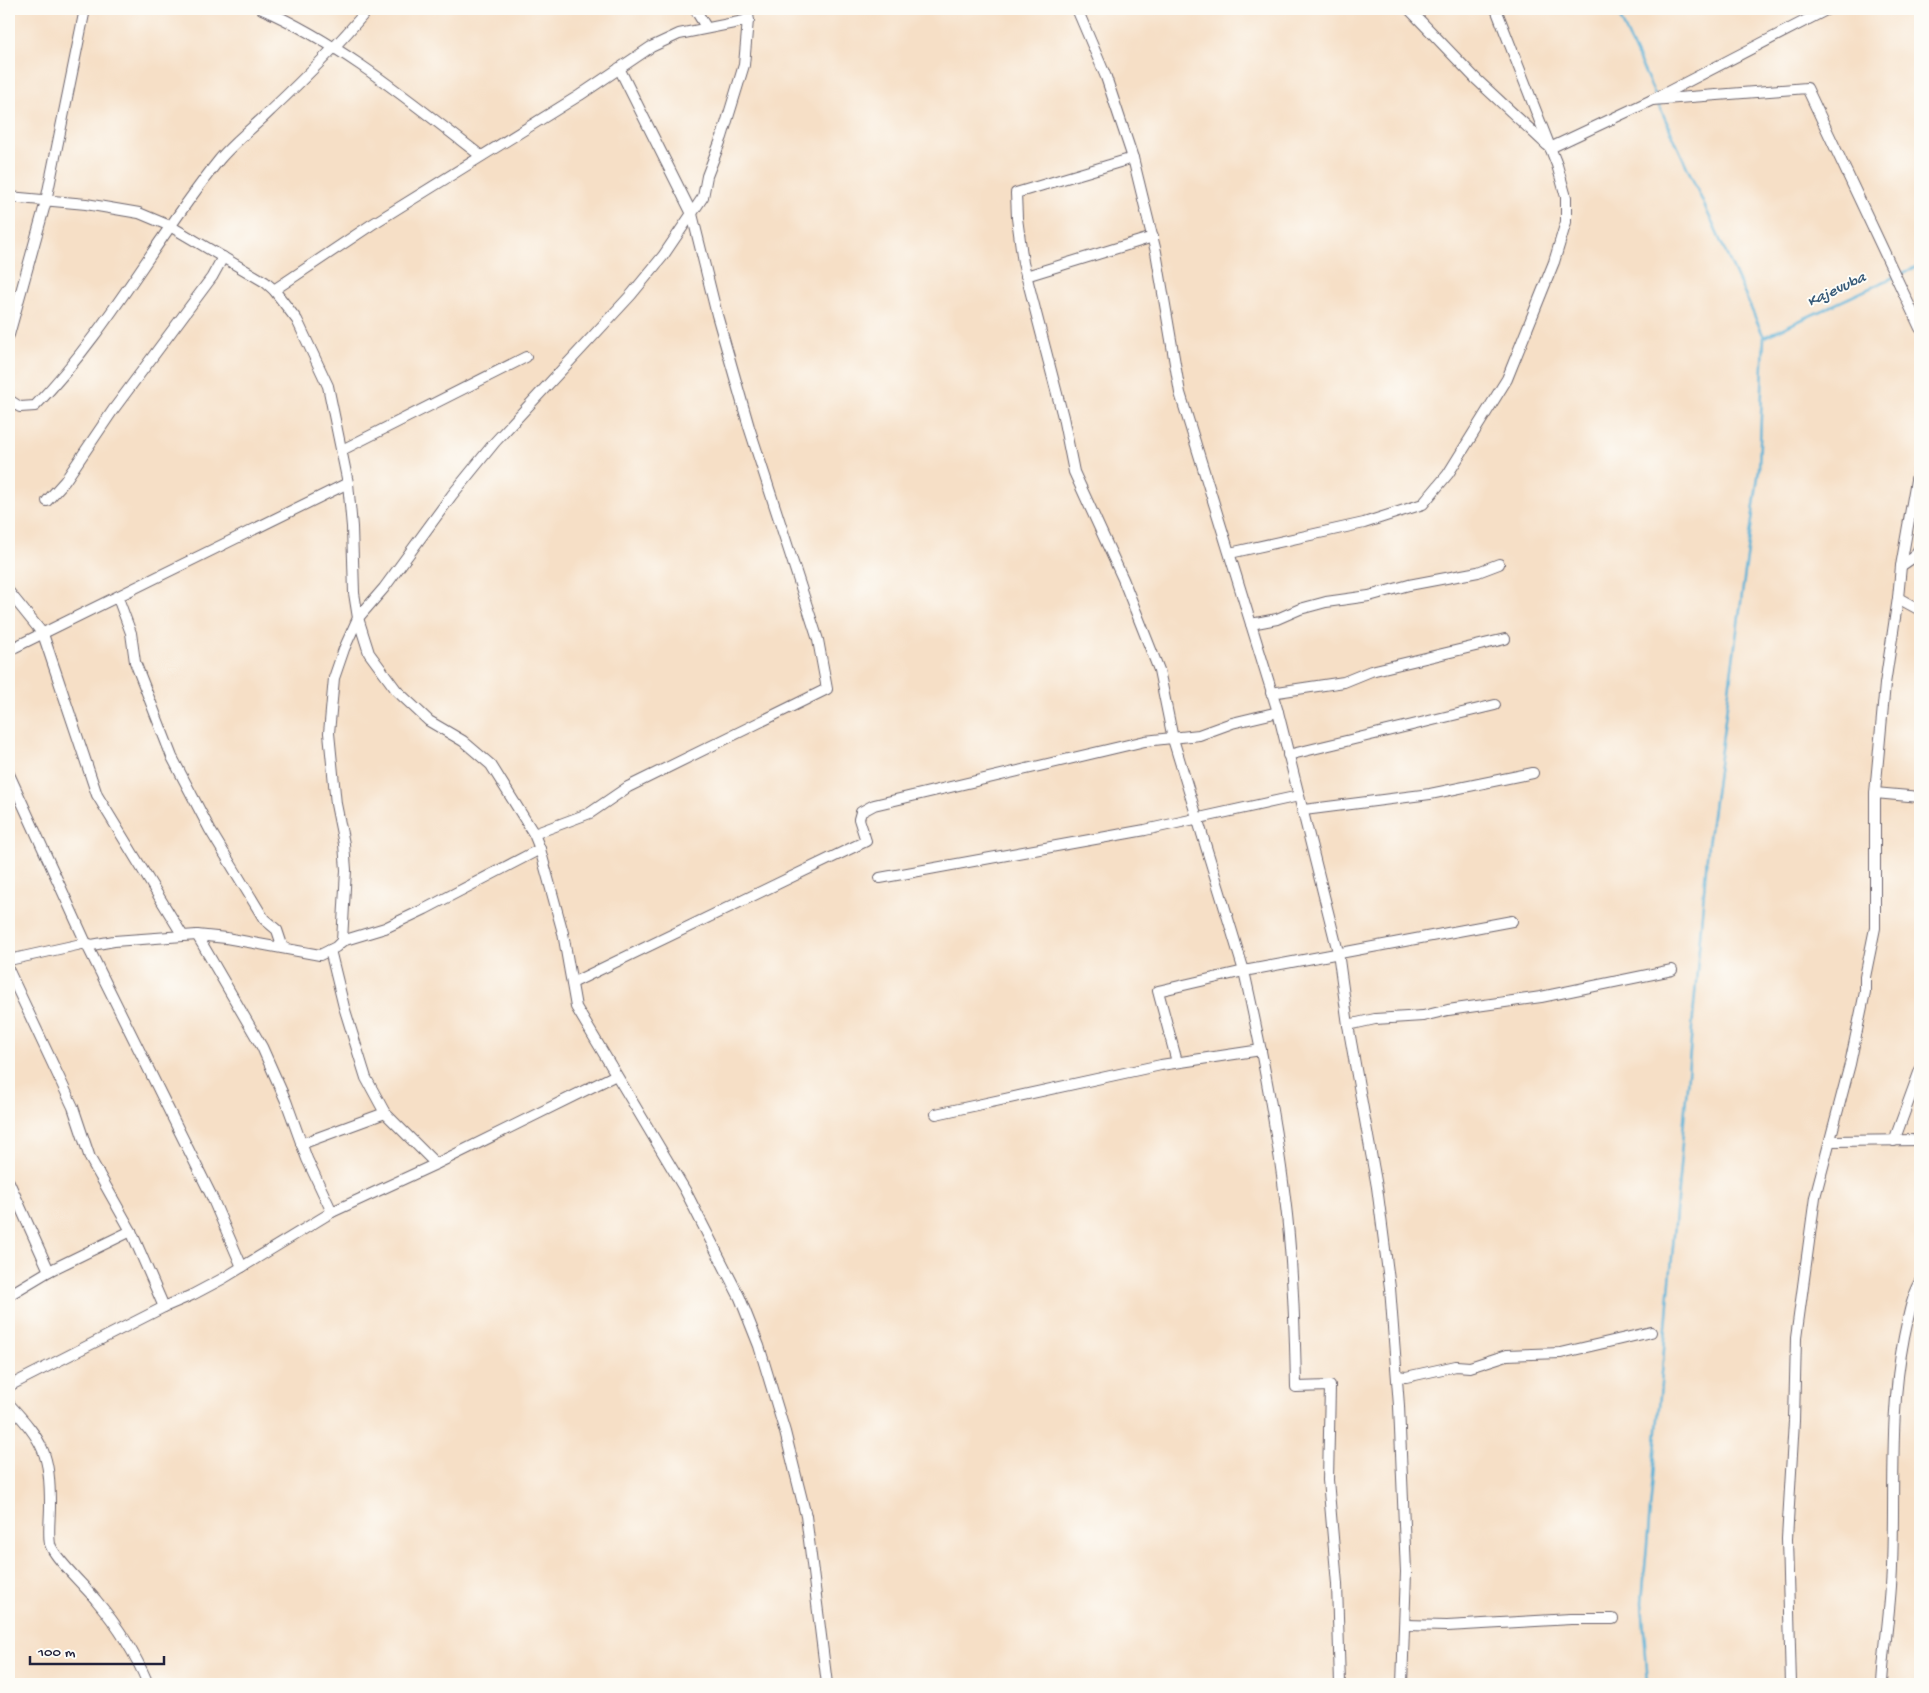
<svg xmlns="http://www.w3.org/2000/svg" width="1929" height="1693" font-family="'Gochi Hand',sans-serif">
	<rect width="100%" height="100%" fill="#fdfcf7"/>
	<filter id="ink" filterUnits="userSpaceOnUse"><feTurbulence type="fractalNoise" baseFrequency=".02" numOctaves="2"/><feDisplacementMap in="SourceGraphic" scale="10" xChannelSelector="R" yChannelSelector="G"/><feConvolveMatrix kernelMatrix="1 2 1 2 8 2 1 2 1" color-interpolation-filters="sRGB"/></filter>
	<filter id="wash" filterUnits="userSpaceOnUse"><feTurbulence type="fractalNoise" baseFrequency=".0096" numOctaves="4" result="noise"/><feDisplacementMap in="SourceGraphic" scale="20" xChannelSelector="R" yChannelSelector="G"/><feGaussianBlur stdDeviation="1.12" result="paint"/><feColorMatrix in="noise" values="0 0 0 0 0 0 0 0 0 0 0 0 0 0 0 0 0 1.4 0 .05"/><feComposite in="paint" operator="in"/></filter>
	<g filter="url(#wash)">
		<rect width="100%" height="100%" fill="#f6dfc6"/>
		<g fill="none" stroke-linecap="round" stroke-linejoin="round">
			<!-- stream -->
			<g stroke="#59b0d6" stroke-width="2.5">
				<polyline points="1616,9 1655,95"/>
				<polyline points="1899,275 1920,265"/>
				<polyline points="1764,337 1894,277"/>
				<polyline points="1648,1684 1642,1602 1708,845 1759,469 1764,337 1658,103"/>
			</g>
		</g>
	</g>
	<g filter="url(#ink)">
		<g fill="none" stroke-linecap="round" stroke-linejoin="round">
			<!-- street casing -->
			<g stroke="#6c646c" stroke-width="12">
				<g id="street">
					<path d="M262 9C342 44 411 102 481 156"/>
					<polyline points="695,9 706,27"/>
					<polyline points="1077,9 1106,77 1133,158 1156,252 1180,393 1278,712 1338,952 1348,1025 1377,1187 1390,1288 1399,1406 1406,1572 1402,1684"/>
					<polyline points="1409,9 1476,79 1547,145"/>
					<polyline points="1652,100 1807,88 1920,328"/>
					<polyline points="1550,148 1652,100 1828,9"/>
					<polyline points="1133,158 1016,193 1017,218 1023,263 1063,417 1074,472 1123,579 1159,670 1173,739 1244,971 1158,991 1177,1062"/>
					<polyline points="9,197 86,204 139,213 170,226 265,282 274,290 297,320 328,386 348,483 352,527 354,593 358,618 369,653 397,691 429,721 463,741 491,765 534,834 540,849 563,933 576,1007 685,1190 740,1298 759,1346 785,1432 806,1516 827,1684"/>
					<polyline points="1026,276 1153,237"/>
					<polyline points="274,290 371,225 580,95 651,47 679,34 749,20"/>
					<polyline points="9,335 46,201 85,9"/>
					<path d="M9 400 20 407 35 406C107 332 155 240 219 160 234 142 254 127 271 110 305 78 338 45 368 9"/>
					<polyline points="342,450 526,357"/>
					<polyline points="1916,480 1920,459"/>
					<polyline points="47,501 65,481 113,410 212,277 223,257"/>
					<polyline points="1230,553 1364,523 1423,504 1448,474 1507,379 1554,262 1566,222 1566,197 1557,165 1496,9"/>
					<polyline points="1901,566 1914,557 1920,547"/>
					<polyline points="9,592 43,634 97,795 183,936"/>
					<polyline points="118,598 131,633 135,662 172,757 210,830 264,919 277,930 283,948"/>
					<polyline points="1898,598 1920,610"/>
					<polyline points="1251,624 1277,619 1300,609 1326,602 1369,596 1409,585 1478,572 1499,564"/>
					<polyline points="9,650 348,483"/>
					<polyline points="1271,693 1344,682 1371,671 1505,639"/>
					<polyline points="1288,755 1495,705"/>
					<polyline points="9,774 86,943 211,1195 242,1267"/>
					<polyline points="1875,793 1920,797"/>
					<polyline points="1304,810 1430,794 1533,773"/>
					<polyline points="534,834 590,813 628,787 827,689 818,640 749,427 717,315 692,214 619,68"/>
					<polyline points="880,878 1145,830 1299,796"/>
					<polyline points="197,935 262,1047 286,1101 307,1159 332,1212"/>
					<polyline points="342,941 385,928 425,909 540,849"/>
					<polyline points="330,950 344,1007 366,1078 385,1113 436,1164"/>
					<polyline points="9,960 86,943 92,945 114,941 197,935 226,938 320,955 336,947 342,941 346,870 344,844 336,804 329,733 334,678 344,649 358,618 384,588 452,495 495,442 631,295 663,256 703,197 707,176 722,137 744,65 749,9"/>
					<polyline points="9,971 73,1107 90,1158 131,1231 164,1307 192,1295 224,1278 332,1212 436,1164 616,1075"/>
					<polyline points="572,983 866,841 859,819 861,812 874,805 1145,741 1199,735 1232,723 1278,712"/>
					<polyline points="1348,1025 1375,1019 1423,1016 1448,1010 1541,997 1672,970"/>
					<polyline points="936,1114 1161,1065 1261,1050"/>
					<polyline points="1830,1141 1920,1140"/>
					<polyline points="1894,1141 1920,1070"/>
					<polyline points="301,1144 385,1113"/>
					<polyline points="9,1182 49,1271"/>
					<polyline points="9,1295 49,1271 131,1231"/>
					<polyline points="1397,1376 1406,1377 1456,1366 1470,1367 1507,1355 1561,1353 1651,1332"/>
					<polyline points="9,1386 164,1307"/>
					<path d="M9 1404C44 1442 50 1454 50 1506 50 1517 48 1533 50 1544 54 1558 86 1587 96 1600 117 1625 136 1655 148 1684"/>
					<polyline points="1405,1625 1447,1626 1571,1619 1613,1619"/>
					<path d="M1340 1684 1337 1584 1328 1480 1330 1386 1296 1387C1295 1329 1293 1272 1287 1215 1278 1133 1262 1051 1244 971L1512 921"/>
					<polyline points="1791,1684 1787,1539 1794,1421 1796,1338 1815,1197 1850,1064 1865,992 1865,977 1875,928 1875,793 1885,684 1898,598 1901,566 1916,480 1920,482"/>
					<path d="M1882 1684C1884 1645 1891 1606 1892 1567 1895 1490 1889 1413 1904 1337 1908 1319 1911 1299 1920 1283"/>
				</g>
			</g>
			<!-- street -->
			<use href="#street" stroke="#fff" stroke-width="10"/>
		</g>
	</g>
	<g text-anchor="middle" dominant-baseline="central" stroke-width="4" stroke-linejoin="round" paint-order="stroke">
		<!-- water labels -->
		<g font-size="16" font-style="italic" fill="#385b79" stroke="#fdfcf7">
			<text transform="translate(1837 291) rotate(-25)">Kajevuba</text>
		</g>
	</g>
	<!-- margin -->
	<rect width="1929" height="1693" fill="none" stroke="#fdfcf7" stroke-width="30"/>
	<!-- scale -->
	<path d="M30 1656v8h134v-8" fill="none" stroke="#22223b" stroke-width="2.5"/>
	<text x="38" y="1656" font-size="15" fill="#22223b" stroke="#fdfcf7" stroke-width="4" paint-order="stroke">100 m</text>
</svg>
